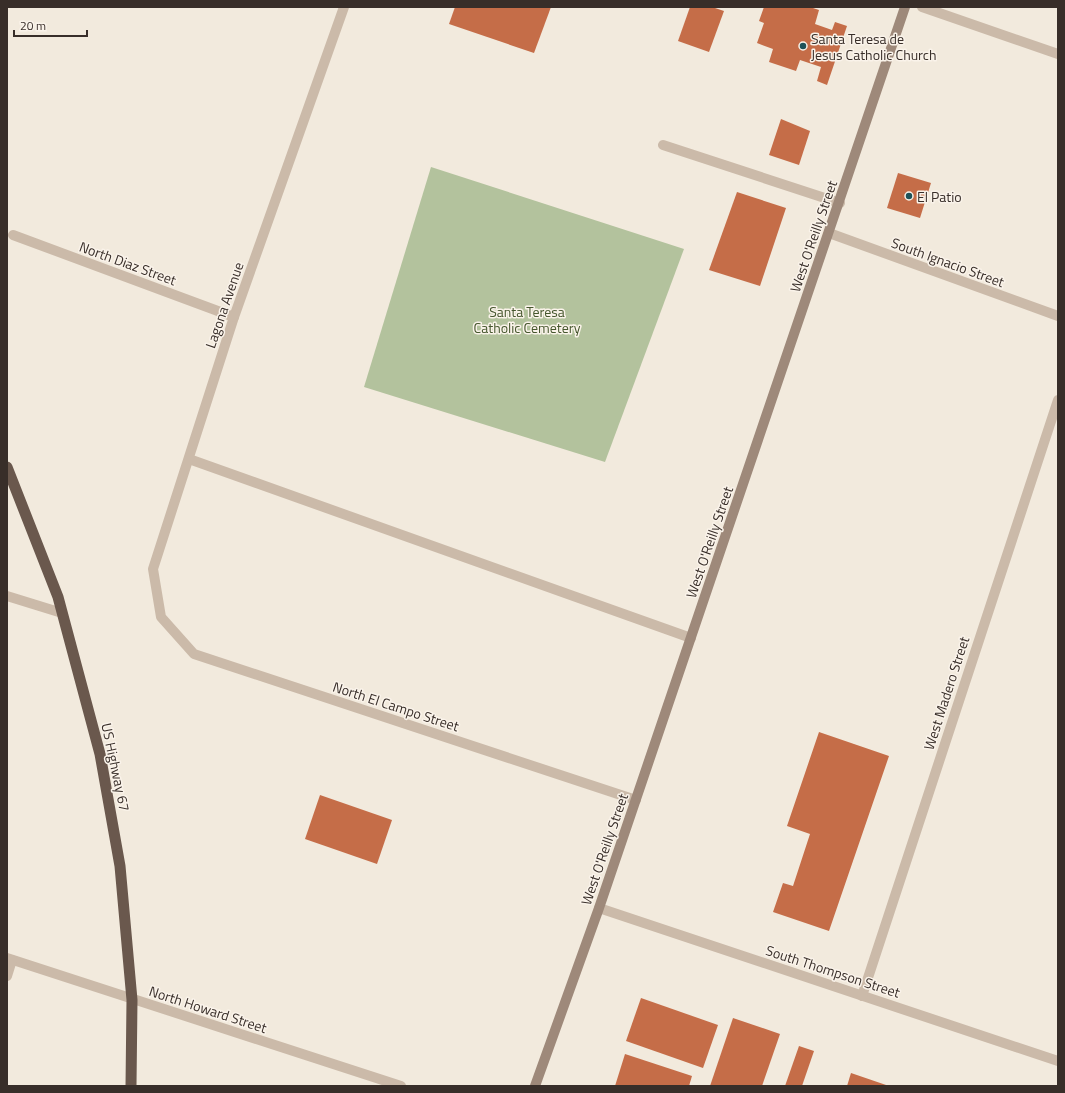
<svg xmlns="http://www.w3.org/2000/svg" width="1065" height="1093" font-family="'Titillium Web',sans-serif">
	<rect width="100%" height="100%" fill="#f2eadd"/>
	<!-- green -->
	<polygon fill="#b3c29d" points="431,167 684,249 605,462 364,387"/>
	<!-- building -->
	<g fill="#c56d48">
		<polygon points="455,7 551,7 534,53 449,24"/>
		<polygon points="690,7 712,7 724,11 709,52 678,41"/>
		<polygon points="764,7 810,7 819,10 815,24 832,30 835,22 847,26 827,85 817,81 821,67 800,60 796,71 769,62 773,49 757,43 764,23 759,21"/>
		<polygon points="781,119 810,131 799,165 769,155"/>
		<polygon points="898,173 931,183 920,218 887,208"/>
		<polygon points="737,192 786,208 760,286 709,270"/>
		<polygon points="819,732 889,756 829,931 773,912 783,883 793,886 810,834 787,826"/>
		<polygon points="320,795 392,820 377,864 305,839"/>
		<polygon points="641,998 718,1025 703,1068 626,1041"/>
		<polygon points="733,1018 780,1034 762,1086 710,1086"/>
		<polygon points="799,1046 814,1051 802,1086 785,1086"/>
		<polygon points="625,1054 692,1076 689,1086 615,1086"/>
		<polygon points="851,1073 889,1086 847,1086"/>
	</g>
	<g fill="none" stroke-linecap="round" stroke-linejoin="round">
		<!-- service -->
		<g stroke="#cbbaa9" stroke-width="10">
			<polyline points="663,145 840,203"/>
			<polyline points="189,459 691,638"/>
		</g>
		<!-- minor -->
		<g stroke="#cbbaa9" stroke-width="10">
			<polyline points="344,7 234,317 153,569 161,617 194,654 636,800"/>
			<polyline points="922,7 1058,54"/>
			<polyline points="829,233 1058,316"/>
			<polyline points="13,235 234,317"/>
			<polyline points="7,596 62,613"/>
			<polyline points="599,908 1058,1061"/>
			<polyline points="7,958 401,1086"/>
			<polyline points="7,976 12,960"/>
			<polyline points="862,996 1058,400"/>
		</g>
		<!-- secondary -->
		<polyline stroke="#9e897a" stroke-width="10" points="535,1086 599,908 905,7"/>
		<!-- trunk -->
		<polyline stroke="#6a584d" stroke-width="11" points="7,467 58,597 100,754 120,866 132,1000 131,1086"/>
	</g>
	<!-- markers -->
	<g fill="#1e5259" stroke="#faf3ea" stroke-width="1.5">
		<circle cx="803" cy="46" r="4"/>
		<circle cx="909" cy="196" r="4"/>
	</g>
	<g text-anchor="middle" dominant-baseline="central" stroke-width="3" stroke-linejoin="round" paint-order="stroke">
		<!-- poi labels -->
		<g font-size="14" fill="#382e29" stroke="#faf3ea" text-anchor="start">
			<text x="811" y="38">Santa Teresa de<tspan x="811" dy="16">Jesus Catholic Church</tspan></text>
			<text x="917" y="196">El Patio</text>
		</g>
		<!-- street labels -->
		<g font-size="14" fill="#382e29" stroke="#faf3ea">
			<text transform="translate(813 236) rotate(-71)">West O'Reilly Street</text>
			<text transform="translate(948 262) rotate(20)">South Ignacio Street</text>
			<text transform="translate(128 263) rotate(20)">North Diaz Street</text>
			<text transform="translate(224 305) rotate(-71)">Lagona Avenue</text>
			<text transform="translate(709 542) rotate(-71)">West O'Reilly Street</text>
			<text transform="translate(946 693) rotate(-72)">West Madero Street</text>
			<text transform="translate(396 706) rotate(18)">North El Campo Street</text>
			<text transform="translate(116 767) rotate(78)">US Highway 67</text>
			<text transform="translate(604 849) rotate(-71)">West O'Reilly Street</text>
			<text transform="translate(833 971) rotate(18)">South Thompson Street</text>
			<text transform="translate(208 1009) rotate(18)">North Howard Street</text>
		</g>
		<!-- park labels -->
		<g font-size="14" fill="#45562d" stroke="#faf3ea">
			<text x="527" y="311">Santa Teresa<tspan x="527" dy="16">Catholic Cemetery</tspan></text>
		</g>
	</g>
	<!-- border -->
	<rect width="1065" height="1093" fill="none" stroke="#382e29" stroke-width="16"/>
	<!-- scale -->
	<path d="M14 30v6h73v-6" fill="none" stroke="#382e29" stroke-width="2"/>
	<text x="20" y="30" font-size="12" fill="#382e29" stroke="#faf3ea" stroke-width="3" paint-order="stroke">20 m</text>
</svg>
